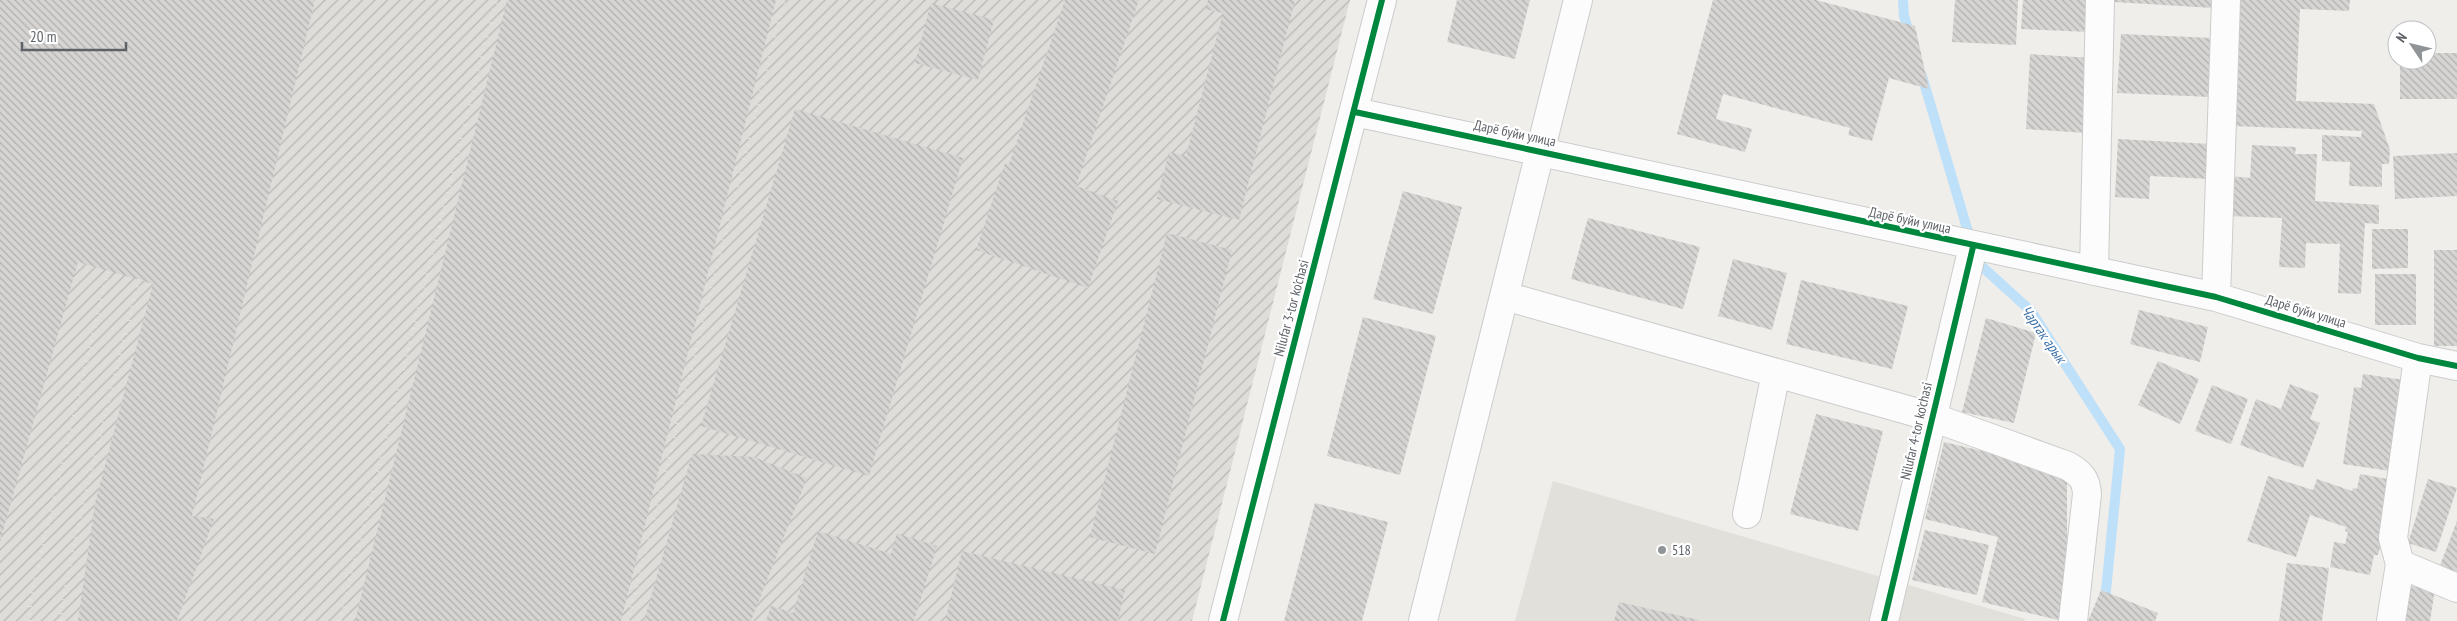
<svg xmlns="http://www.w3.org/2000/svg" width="2457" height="621" viewBox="0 0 2457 621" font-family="'PT Sans Narrow',sans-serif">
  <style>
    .industrial { fill: url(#industrial-furrows) }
    .education { fill: #e2e0da }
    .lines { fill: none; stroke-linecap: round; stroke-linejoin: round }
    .stream { stroke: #bfe0f9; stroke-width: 10 }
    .building { fill: url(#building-back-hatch) }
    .minor-casing { stroke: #cbcccc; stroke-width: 30 }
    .minor { stroke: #fdfcfc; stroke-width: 28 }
    .rail { stroke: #e4e4e4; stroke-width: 4; stroke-dasharray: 1 6; stroke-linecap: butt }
    .cycleway-casing { stroke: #fff; stroke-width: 9 }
    .cycleway { stroke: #00873e; stroke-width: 6 }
    .poi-dot { fill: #919496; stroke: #fff; stroke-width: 2 }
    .labels { text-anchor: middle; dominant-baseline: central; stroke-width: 4.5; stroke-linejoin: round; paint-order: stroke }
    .street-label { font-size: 14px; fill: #5f6368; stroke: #fff }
    .poi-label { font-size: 14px; fill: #5f6368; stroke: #fff; text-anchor: start }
    .water-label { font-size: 15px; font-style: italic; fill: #4174aa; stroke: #fff }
  </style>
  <defs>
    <pattern id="industrial-furrows" width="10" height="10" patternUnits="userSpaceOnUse" patternTransform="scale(1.25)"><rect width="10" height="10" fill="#dfddda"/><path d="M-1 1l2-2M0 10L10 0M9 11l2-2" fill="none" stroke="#b8b7b5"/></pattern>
    <pattern id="building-back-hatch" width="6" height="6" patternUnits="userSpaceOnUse" patternTransform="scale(1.25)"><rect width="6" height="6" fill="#d6d5d3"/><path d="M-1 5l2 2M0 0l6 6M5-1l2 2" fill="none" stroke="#b1b0af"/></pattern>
  </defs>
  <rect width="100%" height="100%" fill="#efeeea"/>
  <path class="industrial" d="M 0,0 L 1350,0 L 1192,621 L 0,621 Z"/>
  <path class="education" d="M 1553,481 L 2025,619 L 2024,621 L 1515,621 Z"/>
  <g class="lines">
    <path class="stream" d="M 1903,0 L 1904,16 L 1910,36
      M 1922,76 L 1971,242
      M 1976,255 L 1978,263 L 2031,311 L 2120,449 L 2103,621"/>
  </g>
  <path class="building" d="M 0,0 L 315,0 L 192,516 L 214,519 L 177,621 L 78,621 L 95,503 L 153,284 L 78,262 L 0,542 Z
    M 507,0 L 776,0 L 621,621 L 355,621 Z
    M 1065,0 L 1139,0 L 1076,186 L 1118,201 L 1088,288 L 976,250 L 1005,163 L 1009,164 Z
    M 1208,0 L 1295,0 L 1239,220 L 1157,199 L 1169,152 L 1186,156 L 1223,13 L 1205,9 Z
    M 1457,0 L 1530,0 L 1515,59 L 1447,42 Z
    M 1713,0 L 1816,0 L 1915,26 L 1929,89 L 1889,78 L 1872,141 L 1848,135 L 1850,128 L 1723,94 L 1716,119 L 1752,129 L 1745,152 L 1677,134 Z
    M 1955,0 L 2018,0 L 2016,45 L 1952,42 Z
    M 2023,0 L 2091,0 L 2089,32 L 2021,29 Z
    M 2115,0 L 2214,0 L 2213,8 L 2114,2 Z
    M 2237,0 L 2350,0 L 2349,11 L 2300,9 L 2296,101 L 2374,104 L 2390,150 L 2389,164 L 2382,164 L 2382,187 L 2349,186 L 2350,162 L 2322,161 L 2322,135 L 2361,137 L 2362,131 L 2232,126 Z
    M 931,3 L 994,20 L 978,80 L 915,63 Z
    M 2121,34 L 2214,38 L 2211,97 L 2117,93 Z
    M 2427,53 L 2457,53 L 2457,99 L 2400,99 L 2400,60 L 2427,60 Z
    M 2030,54 L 2092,58 L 2087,133 L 2026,129 Z
    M 795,109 L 963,158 L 869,476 L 701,426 Z
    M 2118,139 L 2211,144 L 2210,179 L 2150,176 L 2149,199 L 2115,197 Z
    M 2252,145 L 2296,147 L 2295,154 L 2317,154 L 2315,201 L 2379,205 L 2379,224 L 2365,223 L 2361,294 L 2338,293 L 2340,244 L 2306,243 L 2305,268 L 2279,267 L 2282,218 L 2227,216 L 2230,176 L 2250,178 Z
    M 2457,153 L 2457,196 L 2395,199 L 2393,156 Z
    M 1403,191 L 1462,207 L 1433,314 L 1373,299 Z
    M 1588,218 L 1700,247 L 1683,309 L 1571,279 Z
    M 2372,229 L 2408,229 L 2408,268 L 2372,269 Z
    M 1167,233 L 1232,250 L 1155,554 L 1090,537 Z
    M 2434,250 L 2457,250 L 2457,346 L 2434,346 Z
    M 1733,259 L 1787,273 L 1772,330 L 1718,316 Z
    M 2375,274 L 2416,274 L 2416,325 L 2375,325 Z
    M 1801,280 L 1908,306 L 1892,369 L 1786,344 Z
    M 2139,310 L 2208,327 L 2200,362 L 2130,344 Z
    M 1363,317 L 1436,336 L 1400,475 L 1327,456 Z
    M 1986,318 L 2036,333 L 2014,423 L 1962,412 Z
    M 2158,361 L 2199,379 L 2180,424 L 2138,405 Z
    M 2363,374 L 2411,381 L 2397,472 L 2343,464 L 2354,387 L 2361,388 Z
    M 2290,384 L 2319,395 L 2310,419 L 2320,423 L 2303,468 L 2240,445 L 2256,399 L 2281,409 Z
    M 2212,385 L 2248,399 L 2231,444 L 2195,431 Z
    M 1816,414 L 1883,431 L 1858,531 L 1790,514 Z
    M 1944,442 L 2067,471 L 2067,583 L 2058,620 L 1982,602 L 1998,537 L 1925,519 Z
    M 692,454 L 754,457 L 807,478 L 751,621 L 644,621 Z
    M 2360,474 L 2398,481 L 2378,555 L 2374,555 L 2370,575 L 2330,567 L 2334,542 L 2345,544 L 2348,532 L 2345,531 L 2346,527 L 2310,515 L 2296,557 L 2247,541 L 2268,476 L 2313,490 L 2317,479 L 2352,491 L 2353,488 L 2357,489 Z
    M 2428,479 L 2457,488 L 2436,552 L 2408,543 Z
    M 1315,503 L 1388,522 L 1362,621 L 1284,621 Z
    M 2457,521 L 2457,575 L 2439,568 Z
    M 1925,530 L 1989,545 L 1977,595 L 1912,580 Z
    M 818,531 L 891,554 L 897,533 L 937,546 L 914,621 L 766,621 L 771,606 L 793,613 Z
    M 962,551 L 1125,590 L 1118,621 L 945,621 Z
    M 2287,563 L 2329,568 L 2322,621 L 2279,621 Z
    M 2405,585 L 2435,589 L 2430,621 L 2399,621 Z
    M 2101,590 L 2158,613 L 2155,621 L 2088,621 Z
    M 1619,602 L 1699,620 L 1699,621 L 1614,621 Z"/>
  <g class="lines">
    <g class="minor-casing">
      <path id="minor" d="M 1355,112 L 2216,297 L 2418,358 L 2457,366
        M 2094,271 L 2100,0
        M 1505,296 L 1932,417 L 2068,466 C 2081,474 2086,479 2087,494 L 2073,621
        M 2216,297 L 2226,0
        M 1747,514 L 1776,373
        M 2400,564 L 2457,588
        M 1223,621 L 1382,0
        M 1423,621 L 1578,0
        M 1884,621 L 1973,247
        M 2391,621 L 2400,564 L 2393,538 L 2418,358"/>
    </g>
    <use href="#minor" class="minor"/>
    <path class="rail" d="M 30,621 L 30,601 L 108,271
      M 61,621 L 61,609 L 85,496 L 139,279
      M 340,621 L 496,0
      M 628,621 L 784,0"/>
    <g class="cycleway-casing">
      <path id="cycleway" d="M 1355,112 L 2216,297 L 2418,358 L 2457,366
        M 1223,621 L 1382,0
        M 1884,621 L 1973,247"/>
    </g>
    <use href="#cycleway" class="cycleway"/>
  </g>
  <circle class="poi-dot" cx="1662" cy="550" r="5"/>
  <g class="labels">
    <g class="street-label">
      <text transform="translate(1515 133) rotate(12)">Дарё буйи улица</text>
      <text transform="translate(1910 220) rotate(12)">Дарё буйи улица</text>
      <text transform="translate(1291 308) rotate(-75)">Nilufar 3-tor ko'chasi</text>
      <text transform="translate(2306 311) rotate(17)">Дарё буйи улица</text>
      <text transform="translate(1916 431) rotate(-77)">Nilufar 4-tor ko'chasi</text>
    </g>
    <g class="poi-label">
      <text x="1672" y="550">518</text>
    </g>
    <g class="water-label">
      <text transform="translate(2044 334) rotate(55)">Чартак арык</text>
    </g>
  </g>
  <g transform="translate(2412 45) rotate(305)"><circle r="24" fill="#ffffff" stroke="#bfc1c3"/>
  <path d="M0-4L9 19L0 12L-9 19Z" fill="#919496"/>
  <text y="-8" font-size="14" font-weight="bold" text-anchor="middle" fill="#5f6368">N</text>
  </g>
  <path d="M22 42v8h104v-8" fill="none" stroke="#5f6368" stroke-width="2.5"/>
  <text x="30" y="42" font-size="15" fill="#5f6368" stroke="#ffffff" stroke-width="4" paint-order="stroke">20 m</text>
</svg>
